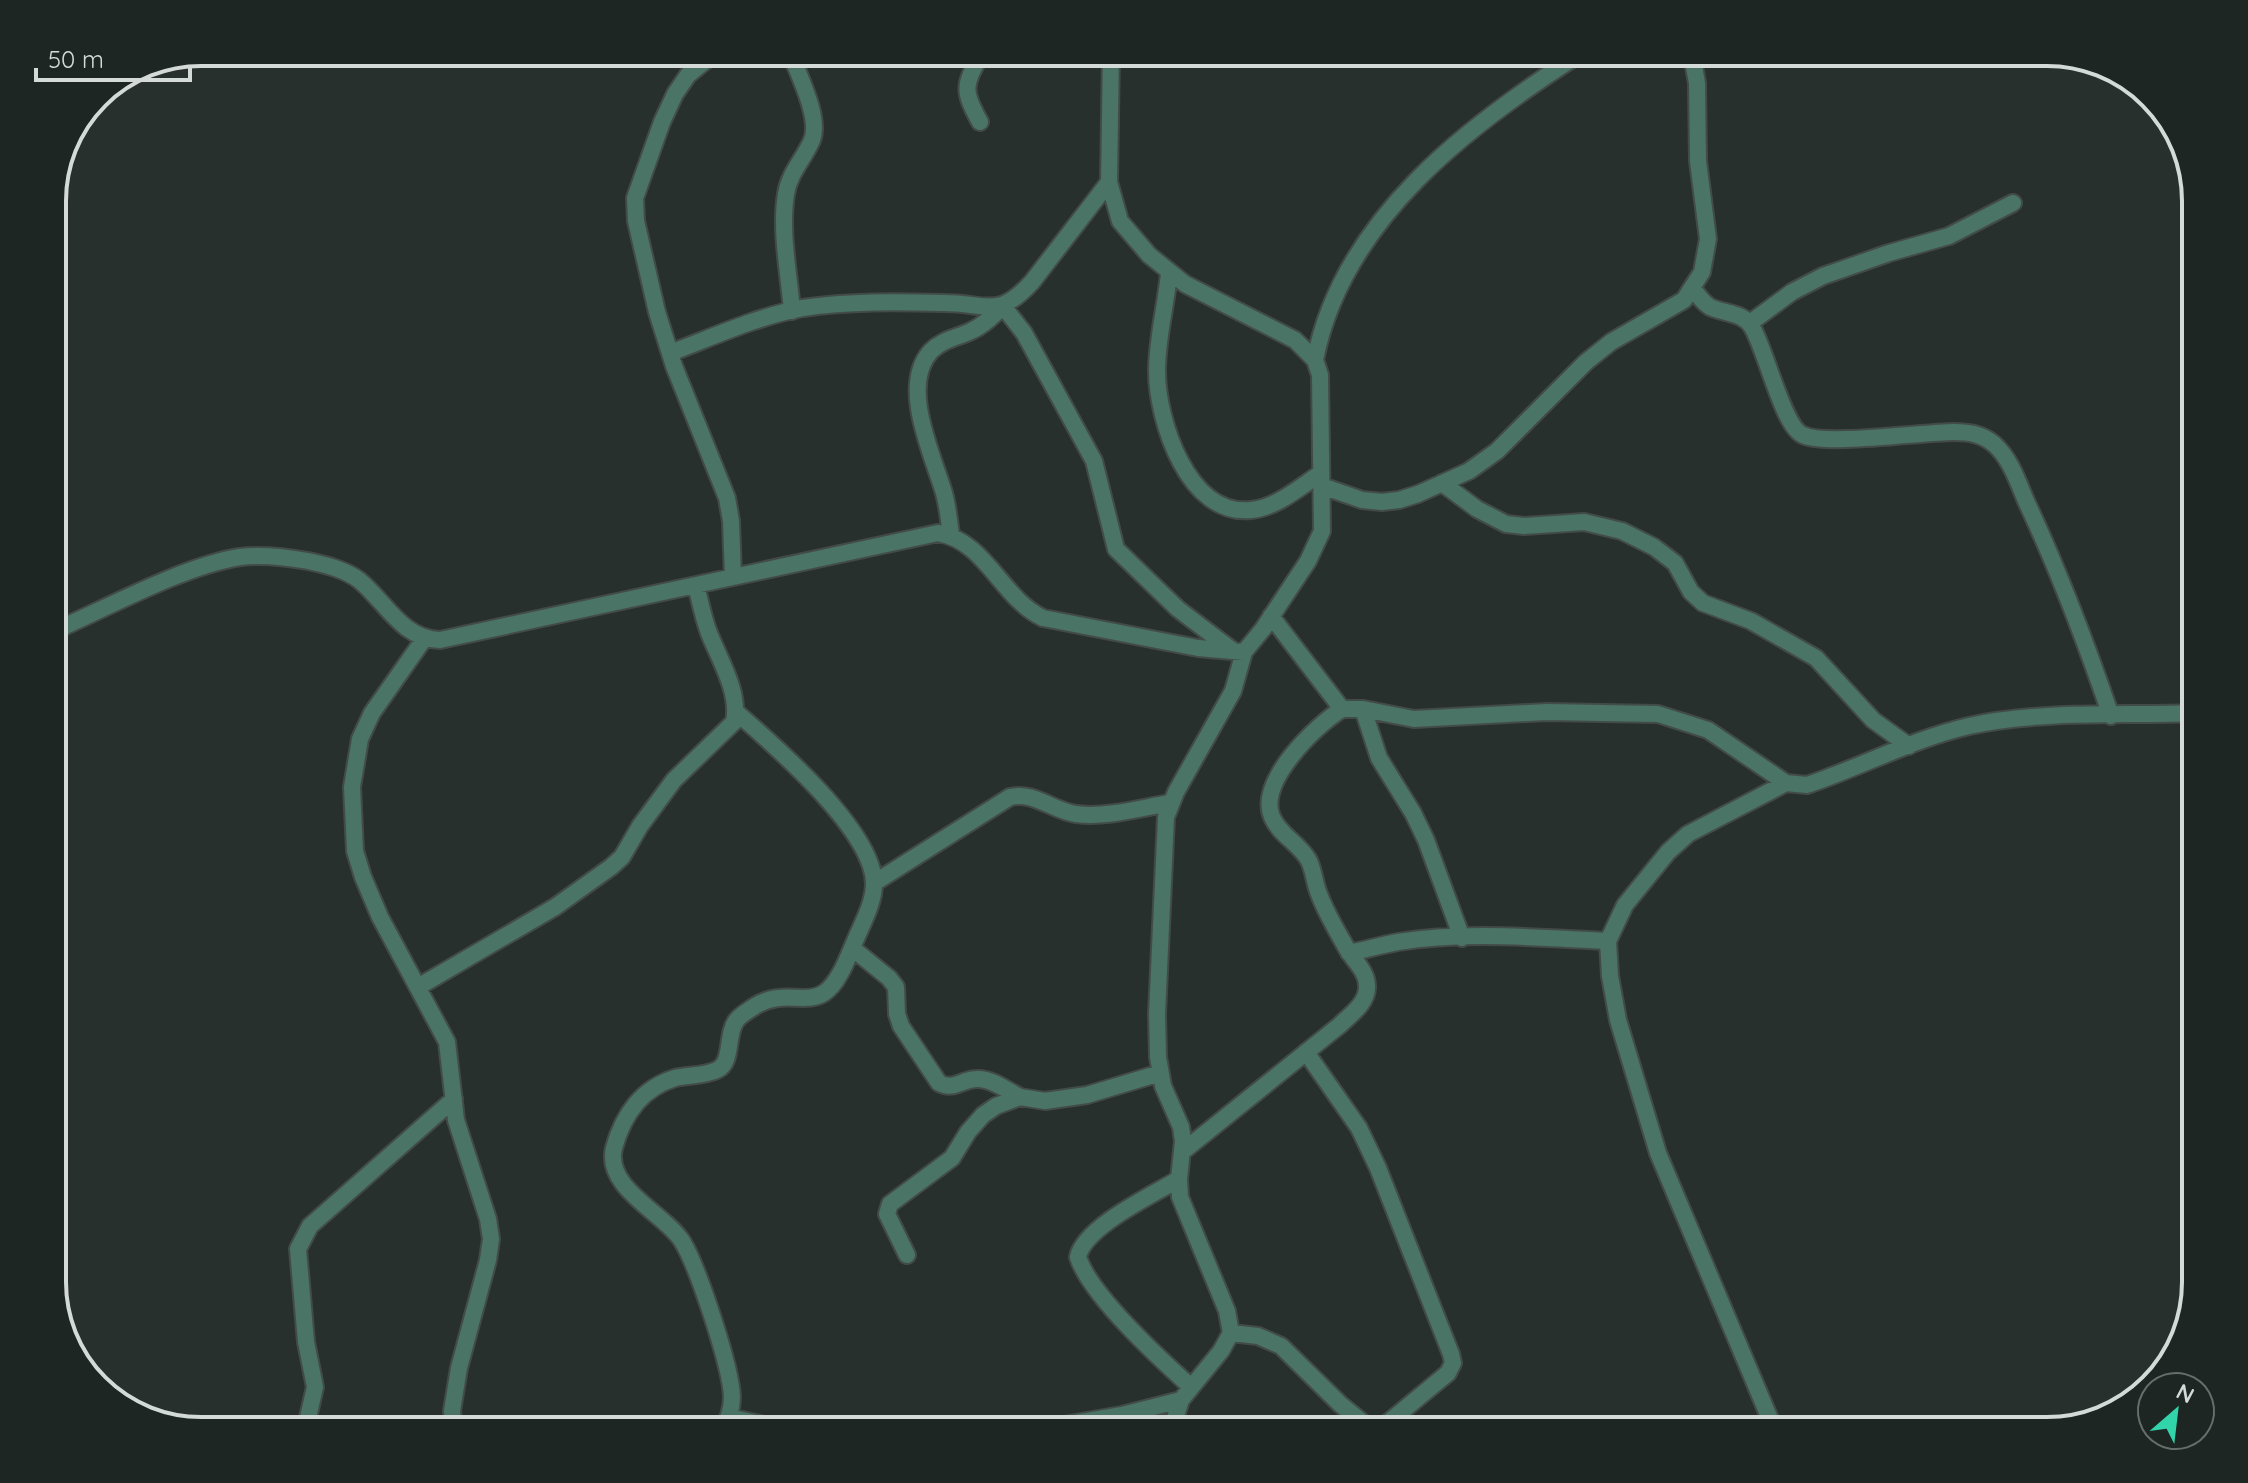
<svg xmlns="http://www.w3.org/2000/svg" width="2248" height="1483" viewBox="0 0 2248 1483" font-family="Quicksand,sans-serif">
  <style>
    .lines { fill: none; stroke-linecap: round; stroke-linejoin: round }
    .minor-casing { stroke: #434b48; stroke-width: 20 }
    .minor { stroke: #4a7465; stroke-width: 16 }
    .rim { fill: none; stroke: #d4dad7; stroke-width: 4 }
  </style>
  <rect width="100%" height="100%" fill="#27302d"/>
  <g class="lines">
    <g class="minor-casing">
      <path id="minor" d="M 721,52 L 705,61 L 688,75 L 675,94 L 662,122 L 635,198 L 636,221 L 657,312 L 674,366 L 727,498 L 731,521 L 733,577
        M 790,52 C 798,74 821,118 812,140 C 804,159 789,173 786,194 C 780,231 789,274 792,311
        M 980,122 C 961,88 965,85 982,52
        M 1169,273 C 1166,306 1157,338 1157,371 C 1157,420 1188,517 1251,510 C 1276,508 1300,487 1321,473
        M 1693,289 C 1698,295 1703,303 1710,307 C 1725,314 1743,312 1752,327 C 1766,350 1783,427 1803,435 C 1825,446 1923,432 1954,432 C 1969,432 1982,434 1994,444 C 2010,458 2018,482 2026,501 C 2059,571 2086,643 2111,716
        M 1750,323 L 1792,292 L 1823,276 L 1889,253 L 1949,236 L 2013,203
        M 670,353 C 713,337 758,316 803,308 C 849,301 898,302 944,303 C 988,303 997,320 1032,282 L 1109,182
        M 1315,360 C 1342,220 1469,124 1583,52
        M 1442,483 L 1477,509 L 1506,524 L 1524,526 L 1584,522 L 1622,531 L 1654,547 L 1675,563 L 1691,592 L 1703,603 L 1751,621 L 1816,658 L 1873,720 L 1909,746
        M 1322,486 L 1362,500 L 1382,502 L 1399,500 L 1418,494 L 1469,471 L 1497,451 L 1586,362 L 1611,342 L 1684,300 L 1702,272 L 1708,239 L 1698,161 L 1697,83 L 1693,61 L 1688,52
        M 951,535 C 949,521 948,507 944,493 C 933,455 899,386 931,351 C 942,340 955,338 969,332 C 983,326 993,316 1003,306 L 1024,333 L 1094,461 L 1116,549 L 1178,609 L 1232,650
        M 1271,616 L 1342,709
        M 52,632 C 107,608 183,566 240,557 C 263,554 286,557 308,561 C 326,565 344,569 359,580 C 386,602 402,639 440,640 L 938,533 C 986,541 1001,598 1043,618 L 1198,648 L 1244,652 L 1263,629 L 1308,561 L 1322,531 L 1320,375 L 1315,360 L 1295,340 L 1185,284 L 1149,255 L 1120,221 L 1109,182 L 1111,52
        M 424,639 L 372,713 L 360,739 L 352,787 L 355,851 L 363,877 L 380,917 L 447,1042 L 456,1120 L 488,1219 L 491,1239 L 488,1260 L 459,1368 L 452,1411 L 454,1431
        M 1363,709 L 1379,758 L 1413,813 L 1426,840 L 1462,938
        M 874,883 L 1010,797 C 1034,791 1053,811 1076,814 C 1106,818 1140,808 1170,803
        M 852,948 L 889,978 L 896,987 L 897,1014 L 901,1026 L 939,1083 C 954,1091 962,1079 977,1079 C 991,1078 1008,1091 1020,1097
        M 1349,953 C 1365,950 1381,945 1398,942 C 1465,931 1540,938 1608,941
        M 418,987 L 555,907 L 611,867 L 622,857 L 640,826 L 674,780 L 734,722 C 740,692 720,661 709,633 C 703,617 700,601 696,585
        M 1306,1052 L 1359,1128 L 1378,1168 L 1451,1354 L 1453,1363 L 1448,1373 L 1378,1431
        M 1182,1152 L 1340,1025 C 1350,1015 1368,1003 1367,986 C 1367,971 1354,961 1347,949 C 1337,931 1326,913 1319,894 C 1314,882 1314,869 1308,859 C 1298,843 1279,834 1272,817 C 1257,782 1315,726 1342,709 L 1363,709 L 1414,719 L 1547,712 L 1658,714 L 1708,730 L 1786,783 L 1807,785 C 1861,767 1913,739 1969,726 C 2042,710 2121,716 2196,713
        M 1179,1179 C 1152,1195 1084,1227 1078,1257 C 1090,1295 1160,1359 1191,1387
        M 907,1255 L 887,1214 L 890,1204 L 952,1158 L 968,1132 L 983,1115 L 996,1106 L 1020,1097 L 1045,1101 L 1087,1095 L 1160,1073
        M 1231,1333 L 1258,1336 L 1281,1346 L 1340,1404 L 1373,1431
        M 729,1417 L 791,1431
        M 305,1431 L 315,1387 L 306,1342 L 298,1249 L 310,1226 L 454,1099
        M 721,1431 C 728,1421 732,1409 732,1397 C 731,1367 698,1267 682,1241 C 664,1213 604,1188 614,1148 C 623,1115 642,1088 675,1078 C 688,1075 704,1076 717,1070 C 733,1063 726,1035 736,1021 C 740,1015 748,1011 755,1006 C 782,989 806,1005 824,993 C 839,983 848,957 855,941 C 862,924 874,903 874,884 C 874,831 774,745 736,712
        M 1029,1431 L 1122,1415 L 1181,1400
        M 1171,1431 L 1181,1400 L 1221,1351 L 1231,1333 L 1227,1311 L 1180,1197 L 1179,1179 L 1183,1141 L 1181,1127 L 1163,1086 L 1158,1057 L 1157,1014 L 1166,817 L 1176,792 L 1233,691 L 1244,652
        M 1775,1431 L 1658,1153 L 1618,1020 L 1610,976 L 1608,941 L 1625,905 L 1668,852 L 1688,834 L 1786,783"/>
    </g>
    <use href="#minor" class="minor"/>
  </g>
  <path d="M0 0H2248V1483H0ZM201 66H2047A135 135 0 0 1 2182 201V1282A135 135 0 0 1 2047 1417H201A135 135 0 0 1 66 1282V201A135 135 0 0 1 201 66Z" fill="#1d2623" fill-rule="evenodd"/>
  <path class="rim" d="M201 66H2047A135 135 0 0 1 2182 201V1282A135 135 0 0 1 2047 1417H201A135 135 0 0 1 66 1282V201A135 135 0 0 1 201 66Z"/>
  <g transform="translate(2176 1411) rotate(28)"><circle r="38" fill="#1d2623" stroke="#666e6b" stroke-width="2"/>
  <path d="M0-6L14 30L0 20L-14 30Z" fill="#32d4a9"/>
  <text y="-12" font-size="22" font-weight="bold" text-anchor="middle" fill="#d4dad7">N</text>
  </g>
  <path d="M36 68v12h154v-12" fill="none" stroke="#d4dad7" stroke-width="4"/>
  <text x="48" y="68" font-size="24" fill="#d4dad7" stroke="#1d2623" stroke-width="6" paint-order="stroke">50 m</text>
</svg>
